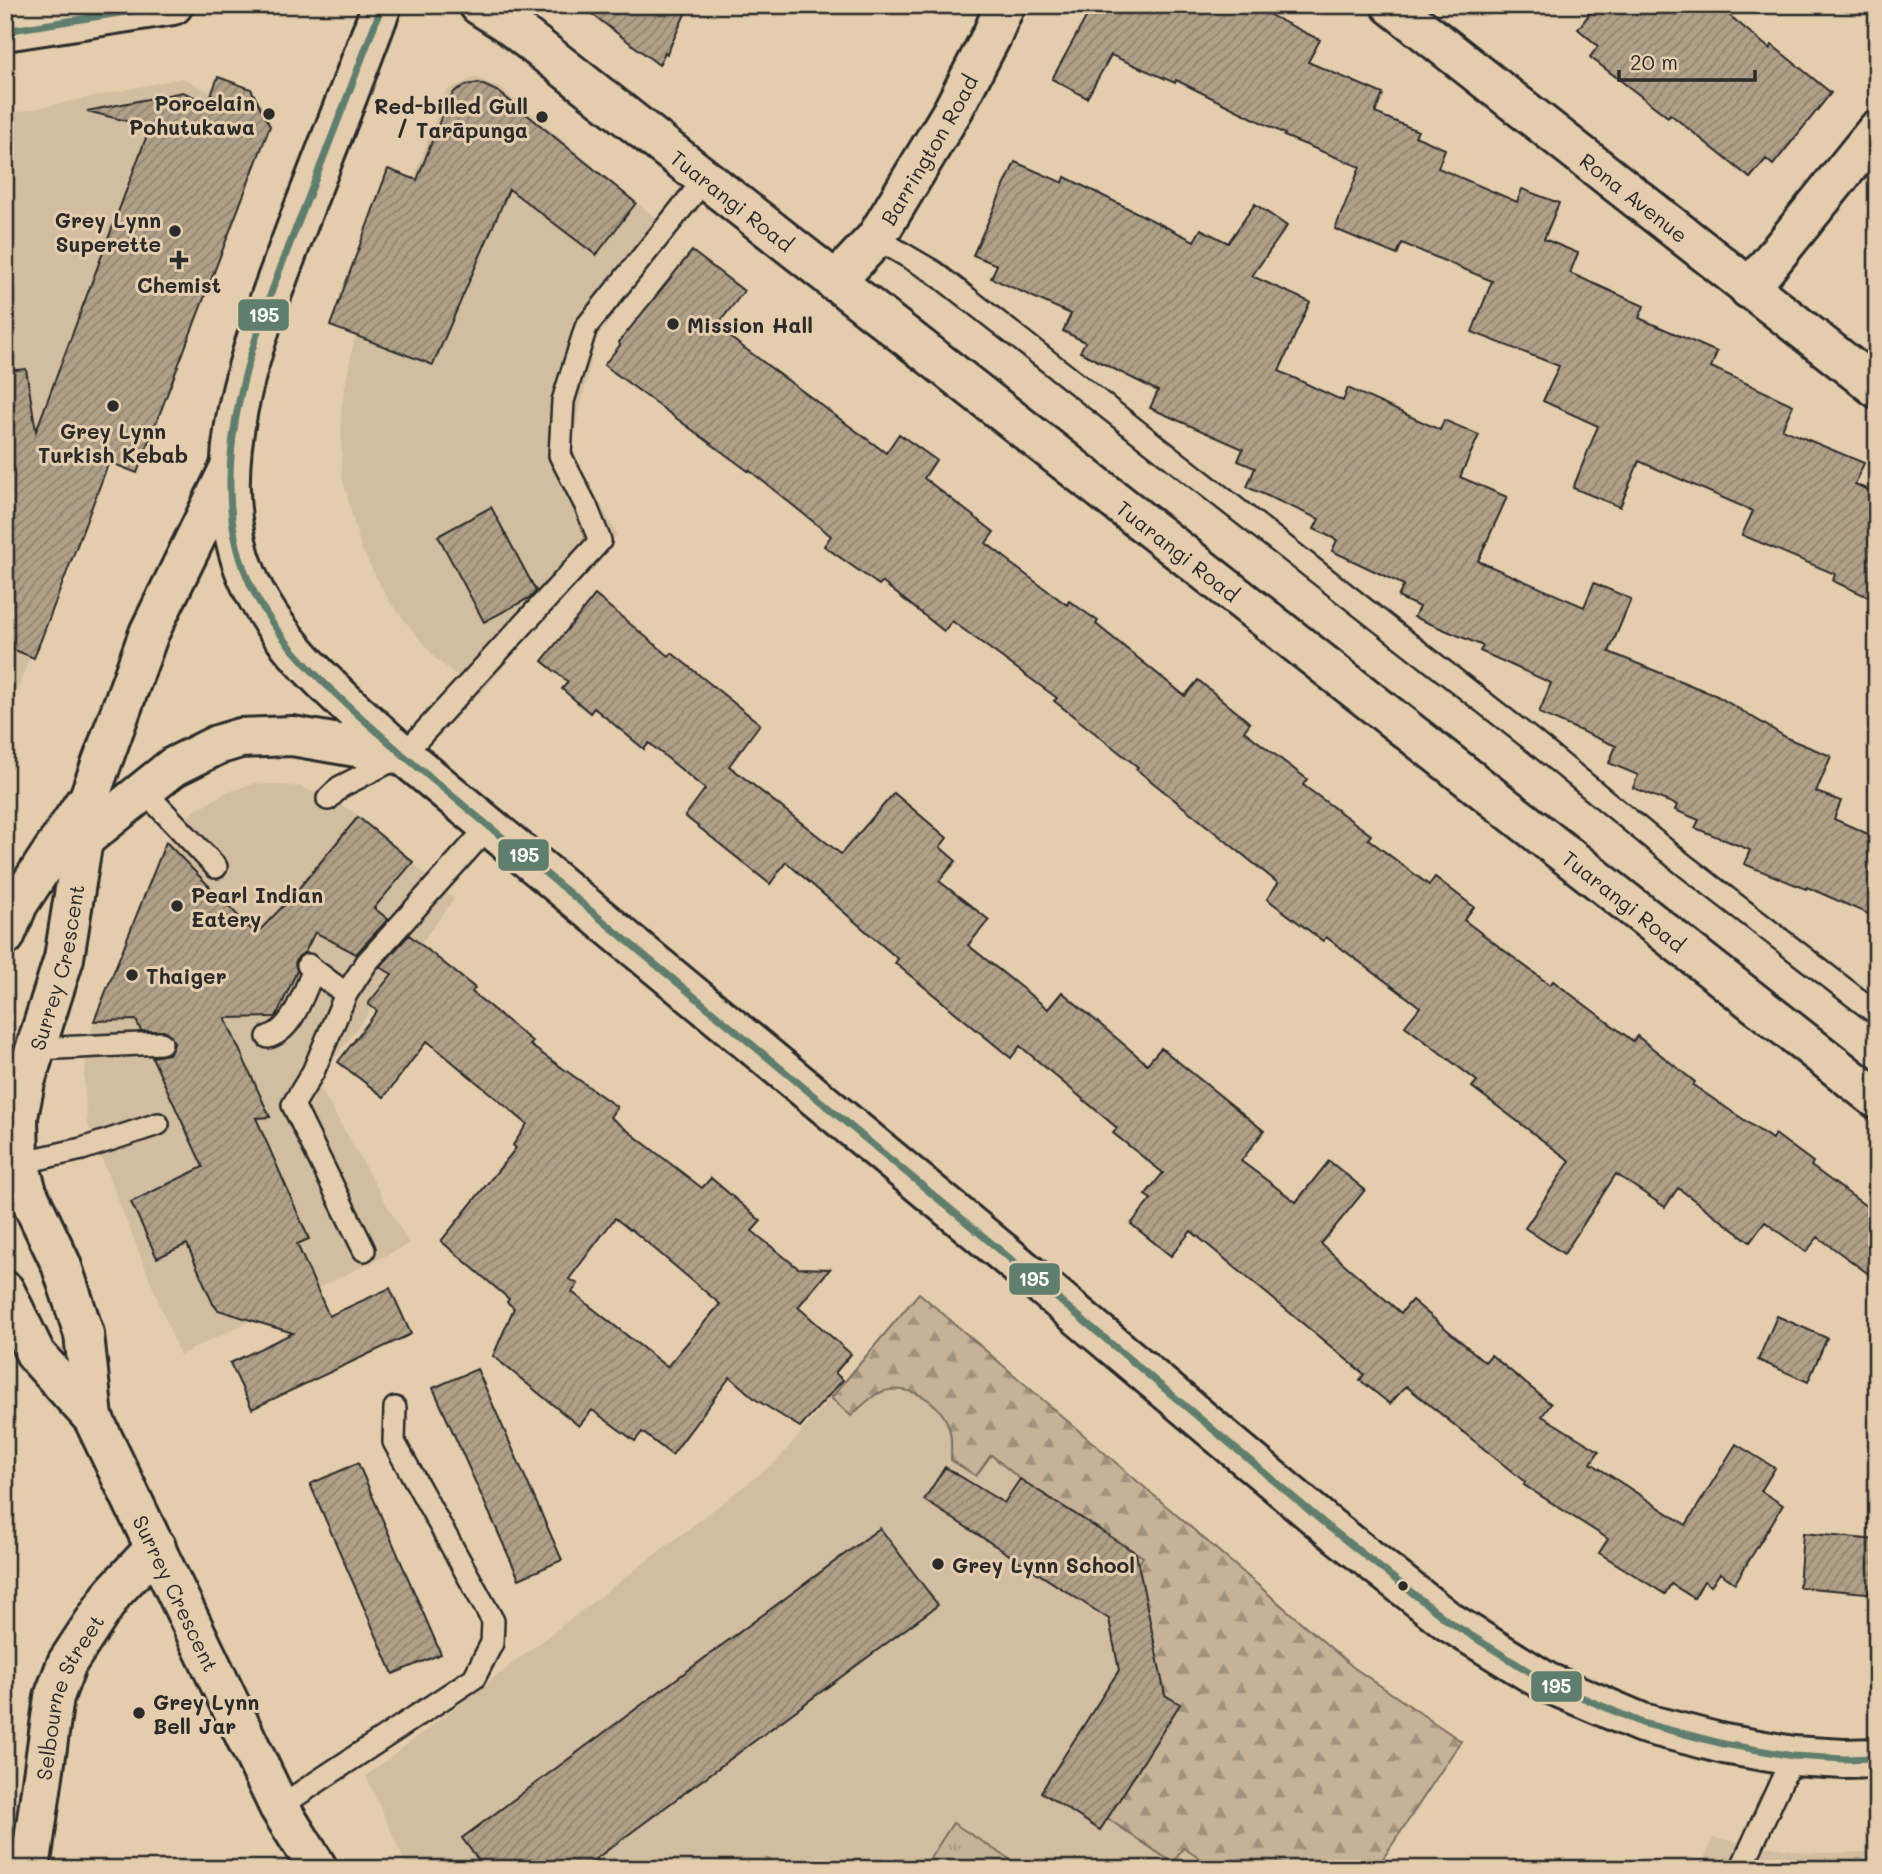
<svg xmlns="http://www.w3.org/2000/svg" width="1882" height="1874" viewBox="0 0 1882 1874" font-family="Mali,sans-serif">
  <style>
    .built { fill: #d1bd9f }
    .forest { fill: url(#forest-firs); stroke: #786e61; stroke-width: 2 }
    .park { fill: url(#park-tufts); stroke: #786e61; stroke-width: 2 }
    .building { fill: url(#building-hatch); stroke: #2b2b2b; stroke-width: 2; fill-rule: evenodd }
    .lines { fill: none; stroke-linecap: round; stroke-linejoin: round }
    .lane-casing { stroke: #2b2b2b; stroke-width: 26 }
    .street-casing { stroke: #2b2b2b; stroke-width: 44 }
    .secondary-casing { stroke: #2b2b2b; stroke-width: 44 }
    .primary-casing { stroke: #2b2b2b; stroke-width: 44 }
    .lane { stroke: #e3cdac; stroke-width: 21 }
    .street { stroke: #e3cdac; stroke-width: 38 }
    .secondary { stroke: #e3cdac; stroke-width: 38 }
    .primary { stroke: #e3cdac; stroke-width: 38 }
    .bus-1-casing { stroke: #e3cdac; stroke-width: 12 }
    .bus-1 { stroke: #607e6e; stroke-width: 7 }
    .poi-dot { fill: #2b2b2b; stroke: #e3cdac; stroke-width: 2.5 }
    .labels { text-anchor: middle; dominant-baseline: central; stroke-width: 6; stroke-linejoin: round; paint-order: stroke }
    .poi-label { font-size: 21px; font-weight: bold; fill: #2b2b2b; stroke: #e3cdac; text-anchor: start }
    .street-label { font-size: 21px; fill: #2b2b2b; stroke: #e3cdac }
    .line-badge { stroke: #e3cdac; stroke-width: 2.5 }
    .badge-label { font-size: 19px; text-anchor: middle; font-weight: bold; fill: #fff }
  </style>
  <defs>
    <pattern id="forest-firs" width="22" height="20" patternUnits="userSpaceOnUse" patternTransform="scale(1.75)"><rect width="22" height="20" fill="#c5b297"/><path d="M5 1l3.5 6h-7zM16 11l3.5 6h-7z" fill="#a0917b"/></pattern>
    <pattern id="park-tufts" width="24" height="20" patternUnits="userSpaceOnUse" patternTransform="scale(1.75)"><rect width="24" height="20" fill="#c5b297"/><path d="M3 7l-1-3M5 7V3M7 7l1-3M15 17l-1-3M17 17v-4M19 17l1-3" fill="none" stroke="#a0917b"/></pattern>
    <pattern id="building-hatch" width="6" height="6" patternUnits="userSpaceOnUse" patternTransform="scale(1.75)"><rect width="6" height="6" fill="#b0a088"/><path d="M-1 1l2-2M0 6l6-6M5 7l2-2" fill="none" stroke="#8f836f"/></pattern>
  </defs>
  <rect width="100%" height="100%" fill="#e3cdac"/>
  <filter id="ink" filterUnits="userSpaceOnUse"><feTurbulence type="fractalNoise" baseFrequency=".0143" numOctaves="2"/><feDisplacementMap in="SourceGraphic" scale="14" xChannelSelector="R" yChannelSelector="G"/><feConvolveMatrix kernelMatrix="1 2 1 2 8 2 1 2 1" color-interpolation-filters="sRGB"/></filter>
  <g filter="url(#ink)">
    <path class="built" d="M 476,77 L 500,88 L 672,232 L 596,340 L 570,450 L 617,534 L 480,694 L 436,659 L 389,601 L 361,548 L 342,477 L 341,409 L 354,340 L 446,91 Z
      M 183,78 L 230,102 L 237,122 L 5,721 L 5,115 Z
      M 257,783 L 302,787 L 353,811 L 454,899 L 334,1059 L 319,1086 L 409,1244 L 180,1355 L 87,1122 L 84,1076 L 93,1023 L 162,847 L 179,823 L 195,811 L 225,793 Z
      M 919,1293 L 1353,1667 L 1461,1741 L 1376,1869 L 408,1869 L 366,1776 L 777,1461 Z
      M 1713,1838 L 1811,1853 L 1877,1852 L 1877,1869 L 1700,1869 Z"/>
    <path class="forest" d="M 919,1293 L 1353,1667 L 1461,1741 L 1376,1869 L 1217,1869 L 1183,1848 L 1173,1863 L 1107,1818 L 1137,1677 L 1125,1584 L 1143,1557 L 1020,1479 L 991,1455 L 976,1476 L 951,1460 C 951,1451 952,1441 950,1432 C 944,1401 906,1380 877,1394 C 868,1399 859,1409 851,1416 L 831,1398 Z"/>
    <path class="park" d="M 953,1823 L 1025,1869 L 923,1869 Z"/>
    <path class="building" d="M 580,5 L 689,5 L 667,54 L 665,52 L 659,65 Z
      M 1093,5 L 1250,5 L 1320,40 L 1308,62 L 1383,94 L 1375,113 L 1418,131 L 1415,136 L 1445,149 L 1438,168 L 1517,202 L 1522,189 L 1559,203 L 1544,239 L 1578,253 L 1570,273 L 1644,306 L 1639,318 L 1717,352 L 1711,367 L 1793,405 L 1782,429 L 1864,463 L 1855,484 L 1877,494 L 1877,601 L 1833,581 L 1835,574 L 1742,535 L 1753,511 L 1639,461 L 1620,507 L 1573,488 L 1598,426 L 1543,401 L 1559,366 L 1472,332 L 1492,281 L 1402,243 L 1397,255 L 1335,229 L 1360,167 L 1284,136 L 1285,134 L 1176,80 L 1175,83 L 1111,55 L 1087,98 L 1052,79 Z
      M 1596,5 L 1717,5 L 1770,49 L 1772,45 L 1831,93 L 1773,165 L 1766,159 L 1750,178 L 1670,114 L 1668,117 L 1590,57 L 1598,46 L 1578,29 Z
      M 218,77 L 251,89 L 270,126 L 137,473 L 109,462 L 34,658 L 5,646 L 5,371 L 26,369 L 36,431 L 150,127 L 87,111 L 183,92 L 208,103 Z
      M 479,83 L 499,92 L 636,203 L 596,255 L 509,189 L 433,365 L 330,326 L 388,169 L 417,180 L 446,105 L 455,91 L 466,85 Z
      M 1015,162 L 1063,183 L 1065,177 L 1194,241 L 1201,229 L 1228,243 L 1255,204 L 1287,226 L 1252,276 L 1310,302 L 1279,371 L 1343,401 L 1348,388 L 1440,430 L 1444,420 L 1479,435 L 1460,477 L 1507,497 L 1478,561 L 1584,607 L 1594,583 L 1631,599 L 1609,652 L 1717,696 L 1789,739 L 1831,756 L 1816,792 L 1841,801 L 1834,819 L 1877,838 L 1877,918 L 1807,887 L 1806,889 L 1744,864 L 1750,850 L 1695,828 L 1699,820 L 1675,810 L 1677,805 L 1633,788 L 1638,775 L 1609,763 L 1616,746 L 1539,713 L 1551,683 L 1480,651 L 1483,646 L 1414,617 L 1419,607 L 1398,597 L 1404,585 L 1332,551 L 1337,540 L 1314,529 L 1319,519 L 1247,487 L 1255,468 L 1238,461 L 1243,449 L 1150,408 L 1158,391 L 1080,352 L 1085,342 L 1063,331 L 1071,314 L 991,278 L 997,265 L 973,255 Z
      M 692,251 L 744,291 L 716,327 L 886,453 L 899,434 L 936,460 L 924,478 L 994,532 L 986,543 L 1011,562 L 1010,563 L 1067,605 L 1069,601 L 1098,621 L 1096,624 L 1185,696 L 1198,680 L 1250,723 L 1244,731 L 1307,779 L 1303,785 L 1371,835 L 1368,839 L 1429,885 L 1435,877 L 1474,907 L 1464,920 L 1550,985 L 1553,981 L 1633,1041 L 1637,1036 L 1695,1082 L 1693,1085 L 1772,1139 L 1775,1134 L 1813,1162 L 1811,1166 L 1877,1214 L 1877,1280 L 1818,1237 L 1806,1252 L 1765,1222 L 1750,1242 L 1678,1188 L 1665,1207 L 1616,1174 L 1564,1254 L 1525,1228 L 1570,1161 L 1472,1087 L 1477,1081 L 1405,1026 L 1420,1007 L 1326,937 L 1323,941 L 1267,899 L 1278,883 L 1136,769 L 1138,767 L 1054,701 L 1057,698 L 952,621 L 944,631 L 882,582 L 879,585 L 824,546 L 831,536 L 749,470 L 748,471 L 604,365 L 620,345 L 619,342 Z
      M 491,507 L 536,591 L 531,597 L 484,622 L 438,536 Z
      M 595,595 L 669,656 L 672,653 L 760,724 L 729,766 L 841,854 L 894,793 L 947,838 L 940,847 L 956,861 L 939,881 L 989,920 L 968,945 L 1048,1009 L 1062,992 L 1147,1064 L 1161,1048 L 1264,1131 L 1241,1161 L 1296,1202 L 1329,1161 L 1365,1190 L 1321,1244 L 1401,1313 L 1412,1300 L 1485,1362 L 1491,1355 L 1551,1404 L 1542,1416 L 1599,1451 L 1591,1463 L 1686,1525 L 1736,1444 L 1775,1468 L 1761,1491 L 1783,1505 L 1735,1583 L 1720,1573 L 1711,1586 L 1704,1581 L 1694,1598 L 1671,1584 L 1665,1594 L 1599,1553 L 1608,1539 L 1524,1485 L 1525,1482 L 1406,1386 L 1390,1404 L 1360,1380 L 1364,1374 L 1191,1231 L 1171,1256 L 1131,1224 L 1151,1199 L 1145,1195 L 1163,1173 L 1113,1133 L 1117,1128 L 1020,1046 L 1011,1058 L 895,963 L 898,959 L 786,862 L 770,884 L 685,816 L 705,789 L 649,743 L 644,749 L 594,708 L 590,713 L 562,689 L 568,682 L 542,661 Z
      M 358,817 L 413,862 L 374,908 L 388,919 L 356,954 L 315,932 L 305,952 L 298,957 L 295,963 L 297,971 L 276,1017 L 225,1018 L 270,1117 L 256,1118 L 309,1239 L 297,1244 L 329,1316 L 390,1288 L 411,1334 L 252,1409 L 230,1363 L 293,1333 L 218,1310 L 213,1304 L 187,1244 L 157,1258 L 131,1202 L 203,1167 L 152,1057 L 169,1054 L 173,1048 L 174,1042 L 166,1031 L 141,1031 L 136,1020 L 94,1021 L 166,842 L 256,934 L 289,900 Z
      M 409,935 L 475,988 L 472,992 L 533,1042 L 530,1045 L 617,1107 L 610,1117 L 702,1188 L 711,1178 L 761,1221 L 752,1231 L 798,1268 L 830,1269 L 798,1307 L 851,1354 L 835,1373 L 843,1380 L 800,1427 L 755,1399 L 730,1377 L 672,1455 L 642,1432 L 635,1441 L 592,1410 L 579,1426 L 493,1356 L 514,1308 L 507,1302 L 509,1299 L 441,1241 L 516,1148 L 513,1145 L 527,1124 L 427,1041 L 384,1097 L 338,1062 L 377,1011 L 368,1004 L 392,974 L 380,967 ZM 615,1218 L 630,1230 L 631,1229 L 720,1304 L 667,1367 L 572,1292 L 578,1284 L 569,1279 Z
      M 1777,1316 L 1827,1338 L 1808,1382 L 1758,1360 Z
      M 477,1369 L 562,1560 L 519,1579 L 433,1388 Z
      M 358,1463 L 441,1654 L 393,1674 L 310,1484 Z
      M 945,1467 L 1004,1503 L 1020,1479 L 1136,1553 L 1165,1695 L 1180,1704 L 1100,1830 L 1041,1792 L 1119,1670 L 1109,1619 L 924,1500 Z
      M 880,1528 L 938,1605 L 582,1869 L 485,1869 L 462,1838 Z
      M 1803,1533 L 1877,1540 L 1877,1594 L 1799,1587 Z"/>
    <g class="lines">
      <g class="lane-casing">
        <path id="lane" d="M 876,238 L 934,272 L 1533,741 L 1683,864 L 1877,1014
          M 144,791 L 216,867
          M 328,799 L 340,787 L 403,755 L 600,541 L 586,506 L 560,455 L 563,401 L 586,327 L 705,179
          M 314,970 L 346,994 L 313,1072 L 293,1105 L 364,1250
          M 346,994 L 367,962 L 490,825
          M 268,1037 C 294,1030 303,992 314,970 L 308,965
          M 36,1049 L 161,1043
          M 19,1163 L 82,1149 L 158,1124
          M 279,1807 L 474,1678 L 492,1643 L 493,1621 L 394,1442 L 395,1408
          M 1741,1869 L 1793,1756"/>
      </g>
      <g class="street-casing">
        <g id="street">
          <path id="s1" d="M 1391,5 L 1877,388"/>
          <path id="s2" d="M 835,282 L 876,238 L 953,110 L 992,35 L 1005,5"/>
          <path d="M 1749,289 L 1877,130"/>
          <path id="s3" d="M 30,1869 L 54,1697 L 67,1663 L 113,1593 L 156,1547"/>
        </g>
      </g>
      <g class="secondary-casing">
        <g id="secondary">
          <path id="s4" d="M 479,5 L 507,23 L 1877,1099"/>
          <path d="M 5,31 L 173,5"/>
          <path d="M 5,936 L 18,904 L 83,805"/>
          <path id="s5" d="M 5,1291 L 36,1355 L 93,1418 L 279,1807 L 318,1869"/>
          <path id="s6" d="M 93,1418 L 84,1334 L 61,1264 L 27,1192 L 19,1163 L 18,1117 L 25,1082 L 64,958 L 90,795 L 149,633 L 229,469"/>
        </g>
      </g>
      <g class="primary-casing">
        <path id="primary" d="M 382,5 C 356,75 329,144 302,213 C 262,321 199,463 247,576 C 278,649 347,703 403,755 L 1013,1261 L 1330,1528 L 1448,1621 L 1546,1682 L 1642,1723 L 1724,1744 L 1793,1756 L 1844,1759 L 1877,1758
          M 84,839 L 173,767 L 217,745 L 240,738 L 292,736 L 403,755"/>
      </g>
      <use href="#lane" class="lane"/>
      <use href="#street" class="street"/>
      <use href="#secondary" class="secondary"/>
      <use href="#primary" class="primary"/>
      <g class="bus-1-casing">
        <path id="bus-1" d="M 382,5 C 359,67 335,128 312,188 C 267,303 197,455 247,577 C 277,650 346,703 403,755 L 1013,1261 L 1330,1528 L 1448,1621 L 1546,1682 L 1642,1723 L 1724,1744 L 1793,1756 L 1844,1759 L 1877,1758
          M 5,31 L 171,5"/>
      </g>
      <use href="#bus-1" class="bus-1"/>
    </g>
  </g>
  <g class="poi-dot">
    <circle cx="269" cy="114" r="7"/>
    <circle cx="542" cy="117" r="7"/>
    <circle cx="175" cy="231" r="7"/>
    <path d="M175.5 249.5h7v7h7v7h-7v7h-7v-7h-7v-7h7z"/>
    <circle cx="673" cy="324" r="7"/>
    <circle cx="113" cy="406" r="7"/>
    <circle cx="177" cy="906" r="7"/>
    <circle cx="132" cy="975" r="7"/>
    <circle cx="938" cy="1564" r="7"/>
    <circle cx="1403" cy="1586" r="6"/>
    <circle cx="139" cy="1713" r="7"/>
  </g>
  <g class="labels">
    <g class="poi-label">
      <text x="255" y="102" text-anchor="end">Porcelain<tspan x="255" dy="24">Pohutukawa</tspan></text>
      <text x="528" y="105" text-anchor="end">Red-billed Gull<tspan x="528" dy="24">/ Tarāpunga</tspan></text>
      <text x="161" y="219" text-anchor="end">Grey Lynn<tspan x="161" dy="24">Superette</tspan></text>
      <text x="179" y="284" text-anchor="middle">Chemist</text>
      <text x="687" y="324">Mission Hall</text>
      <text x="113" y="430" text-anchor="middle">Grey Lynn<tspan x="113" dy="24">Turkish Kebab</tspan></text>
      <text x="191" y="894">Pearl Indian<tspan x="191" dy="24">Eatery</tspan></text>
      <text x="146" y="975">Thaiger</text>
      <text x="952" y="1564">Grey Lynn School</text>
      <text x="153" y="1701">Grey Lynn<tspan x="153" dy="24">Bell Jar</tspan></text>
    </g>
    <g class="street-label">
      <text stroke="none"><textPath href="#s2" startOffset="163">Barrington Road</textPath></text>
      <text stroke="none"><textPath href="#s1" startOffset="310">Rona Avenue</textPath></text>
      <text stroke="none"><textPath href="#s4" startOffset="320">Tuarangi Road</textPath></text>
      <text stroke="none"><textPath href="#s4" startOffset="887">Tuarangi Road</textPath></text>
      <text stroke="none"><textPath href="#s4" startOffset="1454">Tuarangi Road</textPath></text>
      <text stroke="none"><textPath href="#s6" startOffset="469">Surrey Crescent</textPath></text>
      <text stroke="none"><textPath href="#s5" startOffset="350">Surrey Crescent</textPath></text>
      <text stroke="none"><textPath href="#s3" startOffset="178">Selbourne Street</textPath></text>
    </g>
  </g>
  <g class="line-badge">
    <rect x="237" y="298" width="53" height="34" rx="7" fill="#607e6e"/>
    <rect x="497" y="838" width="53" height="34" rx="7" fill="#607e6e"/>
    <rect x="1008" y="1262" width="53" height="34" rx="7" fill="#607e6e"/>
    <rect x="1530" y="1670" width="53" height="33" rx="7" fill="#607e6e"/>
  </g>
  <g class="badge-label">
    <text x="264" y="322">195</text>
    <text x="524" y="862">195</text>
    <text x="1034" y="1286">195</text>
    <text x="1556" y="1693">195</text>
  </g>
  <rect width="1882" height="1874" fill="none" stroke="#e3cdac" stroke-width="28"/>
  <rect x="14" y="14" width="1854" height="1846" fill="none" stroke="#2b2b2b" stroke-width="2.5" filter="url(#ink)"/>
  <path d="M1619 70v10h136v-10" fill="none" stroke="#2b2b2b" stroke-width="3.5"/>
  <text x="1630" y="70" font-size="21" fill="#2b2b2b" stroke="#e3cdac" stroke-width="5" paint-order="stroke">20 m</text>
</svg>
